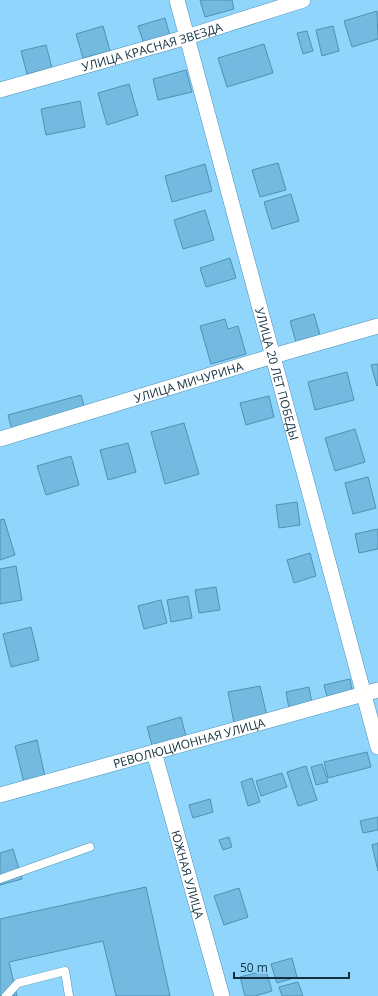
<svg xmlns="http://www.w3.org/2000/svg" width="378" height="996" viewBox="0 0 378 996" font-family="'Open Sans',sans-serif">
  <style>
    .building { fill: #74b9df; stroke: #4d91b6 }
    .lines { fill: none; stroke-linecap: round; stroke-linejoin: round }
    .lane-casing { stroke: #4c91b5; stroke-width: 9 }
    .street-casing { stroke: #4c91b5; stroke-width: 16 }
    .lane { stroke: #fff; stroke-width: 8 }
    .street { stroke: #fff; stroke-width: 15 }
    .labels { text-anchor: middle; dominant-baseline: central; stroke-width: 3.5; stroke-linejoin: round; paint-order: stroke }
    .street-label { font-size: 12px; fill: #13303f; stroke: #8fd5fc }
  </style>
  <rect width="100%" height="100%" fill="#8fd5fc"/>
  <path class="building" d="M 200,0 L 232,0 L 234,9 L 205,17 Z
    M 377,11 L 378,39 L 352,47 L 344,21 Z
    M 165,18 L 170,36 L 144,44 L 138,26 Z
    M 103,26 L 110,51 L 83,58 L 76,34 Z
    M 333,26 L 339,51 L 322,56 L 316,30 Z
    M 307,31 L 313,51 L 303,54 L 297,33 Z
    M 264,44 L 273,73 L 227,87 L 218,58 Z
    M 46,45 L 52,68 L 27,74 L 21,51 Z
    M 186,70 L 192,92 L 158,100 L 153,79 Z
    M 129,84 L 138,115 L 107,125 L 98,93 Z
    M 80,101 L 85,127 L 46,135 L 41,109 Z
    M 278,163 L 286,190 L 260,197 L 252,170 Z
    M 205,164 L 212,191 L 172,202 L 165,176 Z
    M 291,194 L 299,221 L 272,229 L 264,202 Z
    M 205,210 L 214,240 L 183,249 L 174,220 Z
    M 230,258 L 236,278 L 206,287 L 200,268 Z
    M 314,314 L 320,335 L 296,342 L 290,321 Z
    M 225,319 L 228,329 L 238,326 L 246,354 L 211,364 L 200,326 Z
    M 378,364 L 378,385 L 377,386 L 371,365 Z
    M 347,372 L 354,400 L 315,410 L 308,382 Z
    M 81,395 L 86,414 L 13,434 L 8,415 Z
    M 269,396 L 274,417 L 246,425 L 240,403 Z
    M 184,423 L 199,474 L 165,484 L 151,432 Z
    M 355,429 L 365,462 L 335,471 L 325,438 Z
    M 128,443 L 136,472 L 108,480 L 100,450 Z
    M 71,456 L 79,485 L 46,495 L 37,466 Z
    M 368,477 L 376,508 L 353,514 L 345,483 Z
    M 297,502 L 300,525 L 279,528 L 276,505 Z
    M 4,519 L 15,555 L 0,560 L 0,520 Z
    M 378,529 L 378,549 L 359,553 L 355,534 Z
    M 310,553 L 316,576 L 294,583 L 287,560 Z
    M 16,566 L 22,600 L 0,604 L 0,569 Z
    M 216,587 L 220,610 L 199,613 L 195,590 Z
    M 188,596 L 192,618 L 171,622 L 167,600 Z
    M 161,600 L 167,623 L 144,629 L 138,606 Z
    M 31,627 L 39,660 L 11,667 L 3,634 Z
    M 350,679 L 353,695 L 328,701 L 324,685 Z
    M 260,686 L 267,716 L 234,723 L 228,692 Z
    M 309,687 L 312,704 L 289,709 L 286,692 Z
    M 181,717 L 186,736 L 152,745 L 147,727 Z
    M 37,740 L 46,781 L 25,787 L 15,746 Z
    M 367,752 L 371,767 L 328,778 L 324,762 Z
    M 322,764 L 328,782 L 316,785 L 311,767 Z
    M 306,766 L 317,800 L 298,806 L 287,772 Z
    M 282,773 L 287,787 L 261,796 L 256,781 Z
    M 252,778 L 260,802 L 248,806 L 241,782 Z
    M 210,799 L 213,812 L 193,818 L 189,805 Z
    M 378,817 L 378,830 L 363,833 L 360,821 Z
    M 229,837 L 232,847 L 223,850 L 219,840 Z
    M 378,843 L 378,871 L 372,845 Z
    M 13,849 L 22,879 L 0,885 L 0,853 Z
    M 146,887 L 170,996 L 116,996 L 103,941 L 9,962 L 17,996 L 0,996 L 0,919 Z
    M 239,888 L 248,917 L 224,925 L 214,896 Z
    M 292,958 L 297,977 L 277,983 L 271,964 Z
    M 266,970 L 272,991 L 255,996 L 245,996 L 240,977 Z
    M 298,982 L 303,996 L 282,996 L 279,987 Z"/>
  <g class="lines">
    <g class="lane-casing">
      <path id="lane" d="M 0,879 L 90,847
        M 6,996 L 18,983 L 65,971 L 69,996"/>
    </g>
    <g class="street-casing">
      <g id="street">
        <path id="s1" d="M 177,0 L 378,747"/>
        <path id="s2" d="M 0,90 L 187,37 L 303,0"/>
        <path id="s3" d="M 0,439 L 273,356 L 378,326"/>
        <path id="s4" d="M 154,752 L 222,996"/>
        <path id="s5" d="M 0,795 L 378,690"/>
      </g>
    </g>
    <use href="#lane" class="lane"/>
    <use href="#street" class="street"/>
  </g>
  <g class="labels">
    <g class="street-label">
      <text stroke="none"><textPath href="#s2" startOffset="158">УЛИЦА КРАСНАЯ ЗВЕЗДА</textPath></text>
      <text stroke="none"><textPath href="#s1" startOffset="387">УЛИЦА 20 ЛЕТ ПОБЕДЫ</textPath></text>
      <text stroke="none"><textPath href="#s3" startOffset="197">УЛИЦА МИЧУРИНА</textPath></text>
      <text stroke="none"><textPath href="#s5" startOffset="196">РЕВОЛЮЦИОННАЯ УЛИЦА</textPath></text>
      <text stroke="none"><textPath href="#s4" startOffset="127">ЮЖНАЯ УЛИЦА</textPath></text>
    </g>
  </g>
  <path d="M234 972v6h115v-6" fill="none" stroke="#13303f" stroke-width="2"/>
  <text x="240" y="972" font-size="12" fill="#13303f" stroke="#8fd5fc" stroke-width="3" paint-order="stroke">50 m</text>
</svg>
